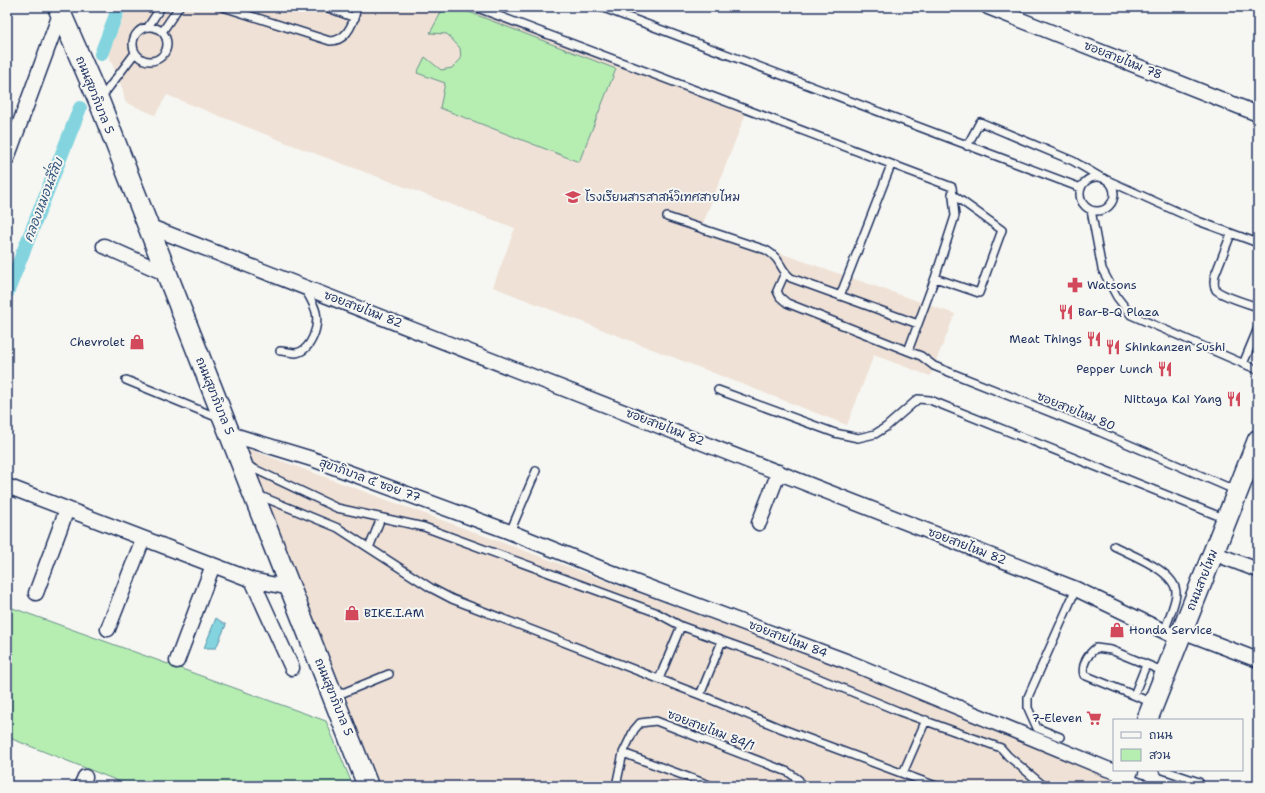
<svg xmlns="http://www.w3.org/2000/svg" width="1265" height="793" viewBox="0 0 1265 793" font-family="'Shantell Sans','Playpen Sans Thai',sans-serif">
  <style>
    .built { fill: #efe1d5 }
    .green { fill: #b6eeb2; stroke: #688e88 }
    .water { fill: #83d4de; stroke: #5992ab }
    .lines { fill: none; stroke-linecap: round; stroke-linejoin: round }
    .canal { stroke: #83d4de; stroke-width: 14 }
    .service-casing { stroke: #1b2f5e; stroke-width: 10 }
    .minor-casing { stroke: #1b2f5e; stroke-width: 17 }
    .secondary-casing { stroke: #1b2f5e; stroke-width: 23 }
    .service { stroke: #f6f6f2; stroke-width: 7 }
    .minor { stroke: #f6f6f2; stroke-width: 14 }
    .secondary { stroke: #f6f6f2; stroke-width: 20 }
    .labels { text-anchor: middle; dominant-baseline: central; stroke-width: 4; stroke-linejoin: round; paint-order: stroke }
    .street-label { font-size: 12px; fill: #1b2f5e; stroke: #f6f6f2 }
    .poi-label { font-size: 12px; fill: #1b2f5e; stroke: #f6f6f2; text-anchor: start }
    .water-label { font-size: 13px; font-style: italic; fill: #35587e; stroke: #f6f6f2 }
  </style>
  <rect width="100%" height="100%" fill="#f6f6f2"/>
  <filter id="ink" filterUnits="userSpaceOnUse"><feTurbulence type="fractalNoise" baseFrequency=".025" numOctaves="2"/><feDisplacementMap in="SourceGraphic" scale="8" xChannelSelector="R" yChannelSelector="G"/><feConvolveMatrix kernelMatrix="1 2 1 2 8 2 1 2 1" color-interpolation-filters="sRGB"/></filter>
  <g filter="url(#ink)">
    <path class="built" d="M 127,7 L 470,7 L 746,113 L 702,226 L 955,314 L 930,376 L 874,355 L 847,425 L 493,287 L 515,228 L 287,143 L 167,95 L 155,115 L 125,102 L 123,90 L 108,54 Z
      M 233,443 L 961,712 L 1121,775 L 1117,786 L 379,786 L 290,588 Z"/>
    <path class="green" d="M 444,7 L 456,7 L 616,69 L 579,162 L 440,108 L 445,83 L 417,73 L 425,57 L 441,70 L 452,68 L 461,59 L 460,48 L 447,34 L 430,33 Z
      M 7,606 L 326,721 L 353,786 L 131,786 L 7,737 Z"/>
    <path class="water" d="M 216,618 L 226,625 L 216,648 L 204,648 Z"/>
    <g class="lines">
      <path class="canal" d="M 101,54 L 119,7
        M 7,293 L 80,108"/>
      <g class="service-casing">
        <path id="service" d="M 223,7 L 330,41 C 348,41 354,22 357,7
          M 326,7 L 355,18
          M 475,7 L 952,187 L 955,216 L 935,278 L 908,351 L 787,303 L 780,297 L 777,291 L 785,273
          M 601,7 L 1081,188
          M133 44a17 17 0 1 1 34 0a17 17 0 1 1-34 0Z
          M 148,27 L 161,7
          M 162,32 L 179,7
          M 101,98 L 135,53
          M 967,146 L 980,122 L 1073,161 L 1102,178
          M1080 194a17 17 0 1 1 34 0a17 17 0 1 1-34 0Z
          M 1107,180 L 1198,221 L 1258,243
          M 1091,210 L 1102,269 L 1117,297 L 1131,315 L 1258,370
          M 667,217 L 766,250 C 783,260 778,268 791,278 L 918,324
          M 1231,234 L 1215,275 C 1214,280 1213,285 1216,290 C 1222,296 1249,304 1258,307
          M 935,278 L 979,293 L 1002,230 L 952,194
          M 840,296 L 891,165
          M 280,351 C 285,351 291,353 296,353 C 312,350 319,326 316,312 C 314,304 309,296 305,289
          M 908,351 L 921,356 L 934,366 L 1100,432 L 1237,491
          M 1243,364 L 1258,328
          M 126,380 L 221,419
          M 718,390 L 835,433 L 858,438 L 875,434 L 886,427 L 918,399 L 930,400 L 1226,519
          M 246,465 L 337,508 L 424,527 L 655,612 L 681,626 L 767,657 L 898,711 L 1001,748 L 1008,756 L 1044,786
          M 258,495 L 338,528 L 431,588 L 452,599 L 700,695 L 780,728 L 936,786
          M 510,532 L 536,471
          M 1114,546 C 1131,555 1176,571 1176,593 C 1176,603 1167,622 1164,632
          M 369,548 L 381,518
          M 659,679 L 681,626
          M 700,695 L 722,641
          M 1134,695 L 1146,665
          M 333,697 L 389,674
          M 1153,703 L 1084,675 C 1081,665 1088,654 1096,648 L 1111,650 L 1165,672
          M 1060,737 L 1037,728 L 1028,708 L 1028,697 L 1076,589
          M 623,753 L 634,730 L 640,723 L 656,721 L 788,772 L 799,780 L 800,786
          M 1163,770 L 1199,782
          M 903,773 L 926,720
          M 616,786 L 623,753 L 712,786"/>
      </g>
      <g class="minor-casing">
        <path id="minor" d="M 988,7 L 1258,114
          M 7,158 L 62,9
          M 148,226 L 1076,589 L 1178,638
          M 104,246 L 167,274
          M 230,434 L 312,459 L 510,532 L 632,581 L 846,661 L 1107,769 L 1126,775
          M 7,486 L 252,580 L 290,588
          M 759,523 L 779,472
          M 1213,553 L 1258,570
          M 252,580 L 292,668
          M 36,593 L 67,509
          M 108,629 L 143,539
          M 1182,631 L 1258,660
          M 177,661 L 213,565
          M 1124,780 L 1141,786
          M 81,786 L 85,777"/>
      </g>
      <g class="secondary-casing">
        <path id="secondary" d="M 58,7 L 99,101 L 368,786
          M 1147,720 L 1258,440
          M 1122,786 L 1128,770"/>
      </g>
      <use href="#service" class="service"/>
      <use href="#minor" class="minor"/>
      <use href="#secondary" class="secondary"/>
    </g>
  </g>
  <defs>
    <g id="school-bare" transform="scale(1.2)"><path d="M0-5L7-2L0 1L-7-2ZM-4 1L0 2.5L4 1V4Q0 6-4 4Z" fill="#d1495b" stroke="#f6f6f2" stroke-width="2.5" paint-order="stroke"/></g>
    <g id="pharmacy-bare" transform="scale(1.2)"><path d="M-2-6h4v4h4v4h-4v4h-4v-4h-4v-4h4Z" fill="#d1495b" stroke="#f6f6f2" stroke-width="2.5" paint-order="stroke"/></g>
    <g id="restaurant-bare" transform="scale(1.2)"><path d="M-5-6h1v4h1v-4h1v4h1v-4h1v5L-1.5 .5V6h-2V.5L-5-1ZM5-6V6H3V1.5H1.5Q1.5-4 5-6Z" fill="#d1495b" stroke="#f6f6f2" stroke-width="2.5" paint-order="stroke"/></g>
    <g id="shop-bare" transform="scale(1.2)"><path d="M-5-2.5h2.3a2.7 3.5 0 0 1 5.4 0H5L5.5 6h-11ZM-1.5-2.5h3a1.5 2.3 0 0 0-3 0Z" fill="#d1495b" stroke="#f6f6f2" stroke-width="2.5" paint-order="stroke"/></g>
    <g id="supermarket-bare" transform="scale(1.2)"><path d="M-6-5.5h2.5l.6 2H6L4.5 2H-2.5L-4.4-4H-6ZM-1.5 3.2a1.3 1.3 0 1 0 .1 0ZM3 3.2a1.3 1.3 0 1 0 .1 0Z" fill="#d1495b" stroke="#f6f6f2" stroke-width="2.5" paint-order="stroke"/></g>
  </defs>
  <g fill-rule="evenodd">
    <use href="#school-bare" x="573" y="197"/>
    <use href="#pharmacy-bare" x="1075" y="285"/>
    <use href="#restaurant-bare" x="1066" y="312"/>
    <use href="#restaurant-bare" x="1094" y="339"/>
    <use href="#shop-bare" x="137" y="342"/>
    <use href="#restaurant-bare" x="1113" y="347"/>
    <use href="#restaurant-bare" x="1165" y="369"/>
    <use href="#restaurant-bare" x="1234" y="399"/>
    <use href="#shop-bare" x="352" y="613"/>
    <use href="#shop-bare" x="1117" y="630"/>
    <use href="#supermarket-bare" x="1094" y="718"/>
  </g>
  <g class="labels">
    <g class="street-label">
      <text transform="translate(1123 60) rotate(22)">ซอยสายไหม 78</text>
      <text transform="translate(95 95) rotate(68)">ถนนสุขาภิบาล 5</text>
      <text transform="translate(363 309) rotate(21)">ซอยสายไหม 82</text>
      <text transform="translate(215 396) rotate(68)">ถนนสุขาภิบาล 5</text>
      <text transform="translate(1076 411) rotate(22)">ซอยสายไหม 80</text>
      <text transform="translate(665 427) rotate(21)">ซอยสายไหม 82</text>
      <text transform="translate(370 480) rotate(20)">สุขาภิบาล ๕ ซอย 77</text>
      <text transform="translate(967 546) rotate(21)">ซอยสายไหม 82</text>
      <text transform="translate(1202 580) rotate(-68)">ถนนสายไหม</text>
      <text transform="translate(788 639) rotate(21)">ซอยสายไหม 84</text>
      <text transform="translate(334 697) rotate(68)">ถนนสุขาภิบาล 5</text>
      <text transform="translate(711 730) rotate(21)">ซอยสายไหม 84/1</text>
    </g>
    <g class="poi-label">
      <text x="585" y="197">โรงเรียนสารสาสน์วิเทศสายไหม</text>
      <text x="1087" y="285">Watsons</text>
      <text x="1078" y="312">Bar-B-Q Plaza</text>
      <text x="1082" y="339" text-anchor="end">Meat Things</text>
      <text x="125" y="342" text-anchor="end">Chevrolet</text>
      <text x="1125" y="347">Shinkanzen Sushi</text>
      <text x="1153" y="369" text-anchor="end">Pepper Lunch</text>
      <text x="1222" y="399" text-anchor="end">Nittaya Kai Yang</text>
      <text x="364" y="613">BIKE.I.AM</text>
      <text x="1129" y="630">Honda Service</text>
      <text x="1082" y="718" text-anchor="end">7-Eleven</text>
    </g>
    <g class="water-label">
      <text transform="translate(43 200) rotate(-69)">คลองหมอนสี่สิบ</text>
    </g>
  </g>
  <rect width="1265" height="793" fill="none" stroke="#f6f6f2" stroke-width="24"/>
  <rect x="12" y="12" width="1241" height="769" fill="none" stroke="#1b2f5e" stroke-width="1.5" filter="url(#ink)"/>
  <rect x="1113" y="719" width="130" height="52" fill="#f6f6f2" stroke="#9ea6b7"/>
  <rect x="1121" y="732" width="20" height="6" fill="#f6f6f2" stroke="#9ea6b7"/>
  <text x="1149" y="739" font-size="12" fill="#1b2f5e">ถนน</text>
  <rect x="1121" y="749" width="20" height="12" fill="#b6eeb2" stroke="#9ea6b7"/>
  <text x="1149" y="759" font-size="12" fill="#1b2f5e">สวน</text>
</svg>
